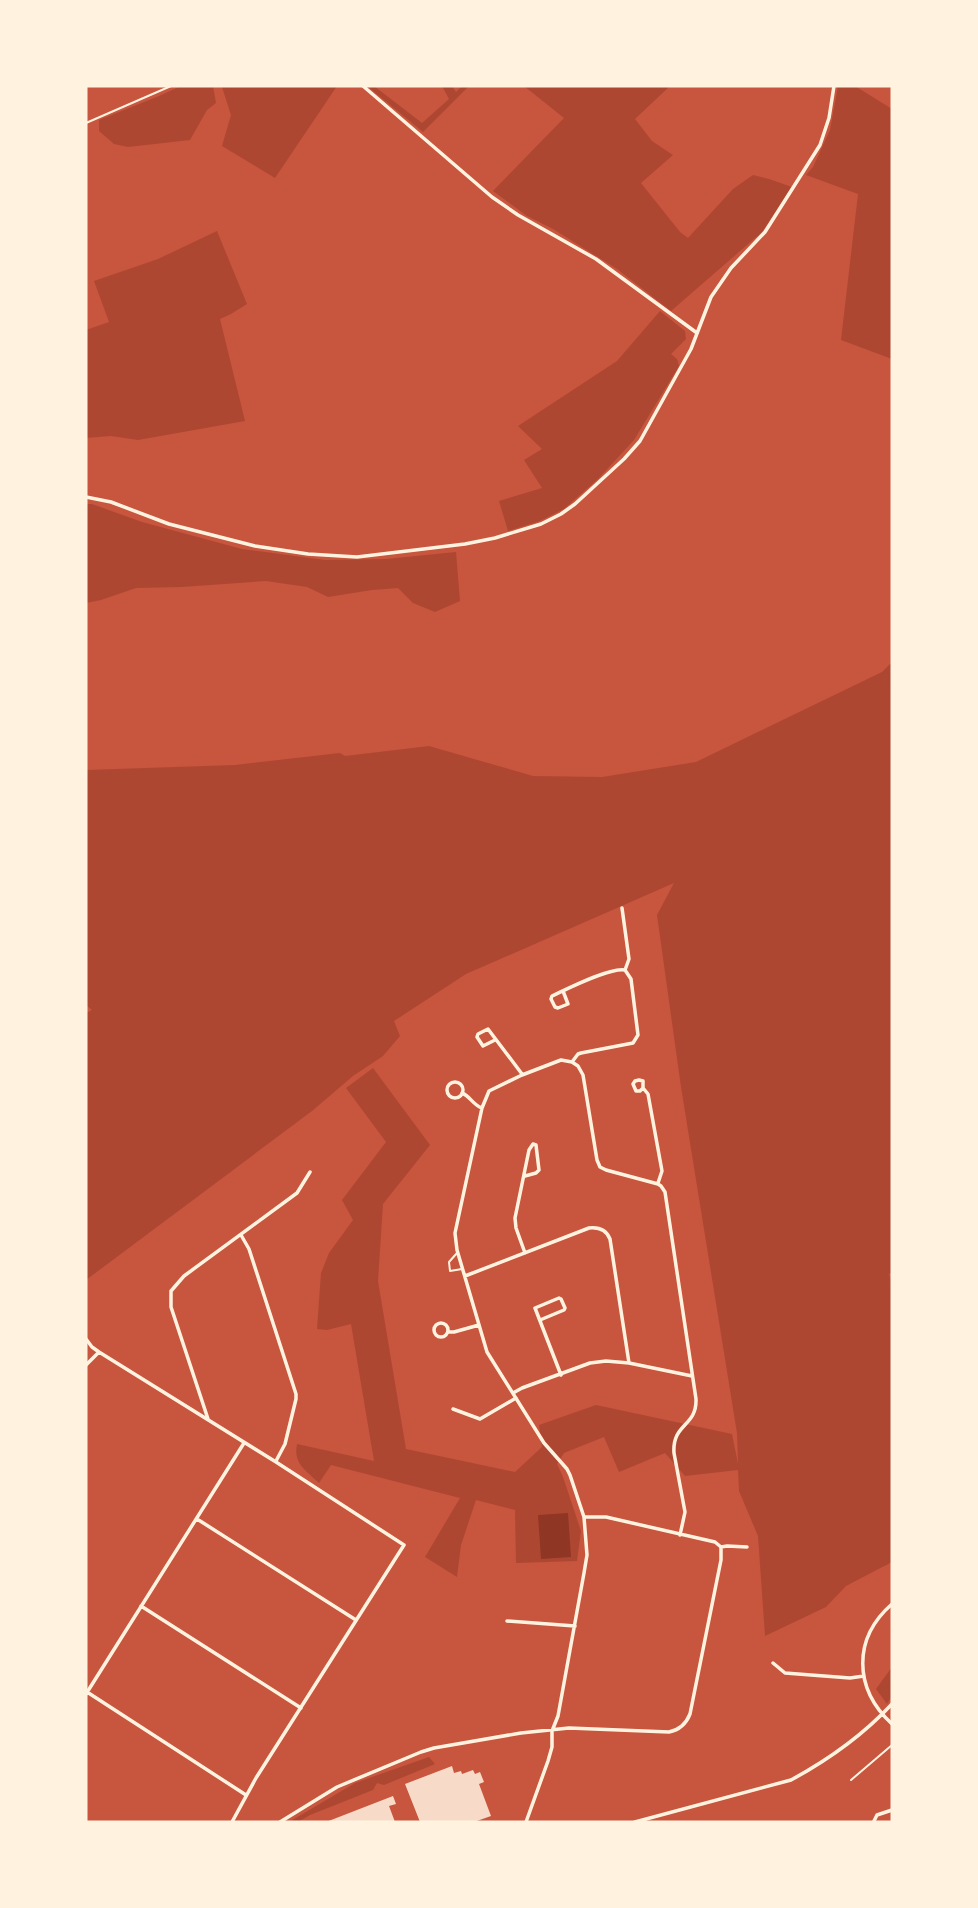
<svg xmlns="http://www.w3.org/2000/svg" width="978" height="1908" viewBox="0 0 978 1908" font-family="'Source Sans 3',sans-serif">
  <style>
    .green { fill: #ae4732 }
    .water { fill: #8f3625 }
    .building { fill: #f7dbc8 }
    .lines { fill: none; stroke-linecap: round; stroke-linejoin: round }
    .path { stroke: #fff3e0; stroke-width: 2 }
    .service { stroke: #fff3e0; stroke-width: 2 }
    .minor { stroke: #fff3e0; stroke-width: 3.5 }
  </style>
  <rect width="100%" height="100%" fill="#c8553d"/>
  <path class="green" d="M 181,86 L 213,86 L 216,103 L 207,110 L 190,140 L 128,147 L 114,144 L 99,131 L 99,120 L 159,96 Z
    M 223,86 L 337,86 L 275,178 L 222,146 L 231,115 L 222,87 Z
    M 367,86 L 374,86 L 422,123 L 449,99 L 442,86 L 452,86 L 456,92 L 462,86 L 469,86 L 423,132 Z
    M 524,86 L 670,86 L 635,119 L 652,141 L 673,155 L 641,183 L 680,232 L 688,238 L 733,189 L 753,175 L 769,179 L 792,187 L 762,232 L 671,311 L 617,269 L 553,229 L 527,216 L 493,191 L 564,118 Z
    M 838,86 L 855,86 L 892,109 L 892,359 L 841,340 L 858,194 L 806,175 L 813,167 L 830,130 Z
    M 217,231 L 247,304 L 231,314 L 220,319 L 245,421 L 138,440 L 111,436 L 86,438 L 86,330 L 109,322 L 94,281 L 158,259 Z
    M 660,311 L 685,331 L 686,339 L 671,354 L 677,359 L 679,366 L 634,440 L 598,479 L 564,509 L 540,521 L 508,531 L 499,501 L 542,488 L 524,460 L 542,449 L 518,426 L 617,361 Z
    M 86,504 L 92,504 L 142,522 L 242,549 L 325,560 L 386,559 L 456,552 L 460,601 L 435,612 L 413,603 L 398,588 L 372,590 L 328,597 L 307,587 L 266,581 L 182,587 L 136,588 L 101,600 L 86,603 Z
    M 892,662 L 892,1272 L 889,1274 L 892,1285 L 892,1562 L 846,1586 L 826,1607 L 765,1636 L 758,1536 L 739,1491 L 738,1470 L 685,1476 L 665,1453 L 619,1472 L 604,1437 L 564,1453 L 557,1464 L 563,1477 L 581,1531 L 577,1561 L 516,1563 L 515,1510 L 476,1500 L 461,1545 L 457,1577 L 425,1557 L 460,1498 L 331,1465 L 319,1483 C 306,1470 293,1464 297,1444 L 374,1461 L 351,1324 L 327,1330 L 317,1329 L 321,1273 L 329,1253 L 353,1220 L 342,1200 L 386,1142 L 346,1088 L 373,1068 L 430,1145 L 383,1204 L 378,1281 L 406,1449 L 515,1472 L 542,1447 L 539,1425 L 596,1405 L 732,1434 L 738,1464 L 737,1433 L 681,1087 L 657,915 L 674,883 L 466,974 L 394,1021 L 400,1036 L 383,1056 L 353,1076 L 312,1111 L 86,1280 L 86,1013 L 92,1010 L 86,1005 L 86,770 L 235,765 L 340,753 L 345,756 L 429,746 L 533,776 L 602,777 L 696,762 L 882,672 Z
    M 892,1667 L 892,1696 L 887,1704 L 876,1689 Z
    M 429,1757 L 435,1764 L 384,1785 L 377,1783 L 373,1790 L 310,1815 L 298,1822 L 289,1822 L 355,1783 Z"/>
  <path class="water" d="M 568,1513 L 571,1557 L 541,1559 L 538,1515 Z"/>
  <path class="building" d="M 452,1766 L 454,1773 L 461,1771 L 462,1774 L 473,1770 L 475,1774 L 480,1772 L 484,1782 L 479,1784 L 491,1816 L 474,1822 L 420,1822 L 405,1784 Z
    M 393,1796 L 396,1804 L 389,1806 L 395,1822 L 326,1822 Z"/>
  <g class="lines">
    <path class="path" d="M 851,1780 L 892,1745"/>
    <path class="service" d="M 86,123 L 171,86
      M 457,1253 L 449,1262 L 450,1271 L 462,1269"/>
    <path class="minor" d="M 363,86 L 492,197 L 518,215 L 596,259 L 697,333
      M 86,497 L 111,502 L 169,524 L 255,546 L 308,554 L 357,557 L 465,544 L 495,538 L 541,524 L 561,514 L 575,504 L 624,459 L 640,441 L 691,349 L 711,297 L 731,268 L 765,232 L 820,145 L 829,118 L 834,86
      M 563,991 L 568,1004 L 558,1008 L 555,1007 L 551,999 L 552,996 C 567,989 610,967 625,970
      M 495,1040 L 483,1046 L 477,1037 L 478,1034 L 488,1029 L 522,1074
      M 572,1062 L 578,1066 L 583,1075 L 597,1160 L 600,1167 L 606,1170 L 658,1184 L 661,1186 L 665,1192 L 696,1399 C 697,1427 672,1423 674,1453 L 685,1512 L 680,1535
      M 572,1062 L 578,1054 L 581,1053 L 633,1043 L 638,1035 L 631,979 L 625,970 L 629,959 L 622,908
      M447 1090a8 8 0 1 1 16 0a8 8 0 1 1-16 0Z
      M 643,1088 L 640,1091 L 636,1091 L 633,1084 L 635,1081 L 639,1080 L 643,1081 L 643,1088 L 648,1094 L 662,1171 L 658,1183
      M 462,1093 C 470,1096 473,1105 482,1108
      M 525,1176 L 536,1173 L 539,1170 L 536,1145 L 533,1144 L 529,1150 L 515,1218 L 516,1228 L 525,1253
      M 241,1235 L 249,1249 L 296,1394 L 296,1399 L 285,1444 L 276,1461
      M 465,1276 L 589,1228 C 598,1227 606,1229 610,1239 L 629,1363
      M 540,1320 L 564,1310 L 565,1308 L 561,1299 L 559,1298 L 535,1308 L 561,1375
      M434 1330a7 7 0 1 1 14 0a7 7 0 1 1-14 0Z
      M 448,1332 L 454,1332 L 479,1325
      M 86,1339 L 92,1347 L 99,1352 L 276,1462 L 404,1545 L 256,1778 L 232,1822
      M 86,1365 L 99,1352
      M 513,1393 L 522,1388 L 590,1363 L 606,1361 L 629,1363 L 692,1376
      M 453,1409 L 480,1419 L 516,1398
      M 208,1419 L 171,1307 L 171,1291 L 184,1276 L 297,1193 L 310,1172
      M 197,1519 L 356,1620
      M 721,1547 L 727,1546 L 747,1547
      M 892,1604 C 853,1638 853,1688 892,1724
      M 141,1606 L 301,1708
      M 507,1621 L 575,1626
      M 773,1663 L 785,1673 L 850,1678 L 864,1676
      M 87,1692 L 246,1795
      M 86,1694 L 244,1443
      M 874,1821 L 877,1815 L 892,1810
      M 280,1822 L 337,1787 L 421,1752 L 434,1748 L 521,1733 L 569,1728 L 669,1732 C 679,1730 686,1724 690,1714 L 721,1560 L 721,1547 L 715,1542 L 606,1517 L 584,1517
      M 526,1822 L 548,1761 L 552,1747 L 552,1731 L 558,1716 L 584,1573 L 587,1555 L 584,1517 L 570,1475 L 567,1469 L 544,1443 L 487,1352 L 457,1250 L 455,1233 L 482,1108 L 489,1091 L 522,1075 L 561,1060 L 572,1062
      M 635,1822 L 791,1780 C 828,1760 863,1735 892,1704"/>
  </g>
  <rect width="978" height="1908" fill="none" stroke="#fff3e0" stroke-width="175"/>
</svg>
